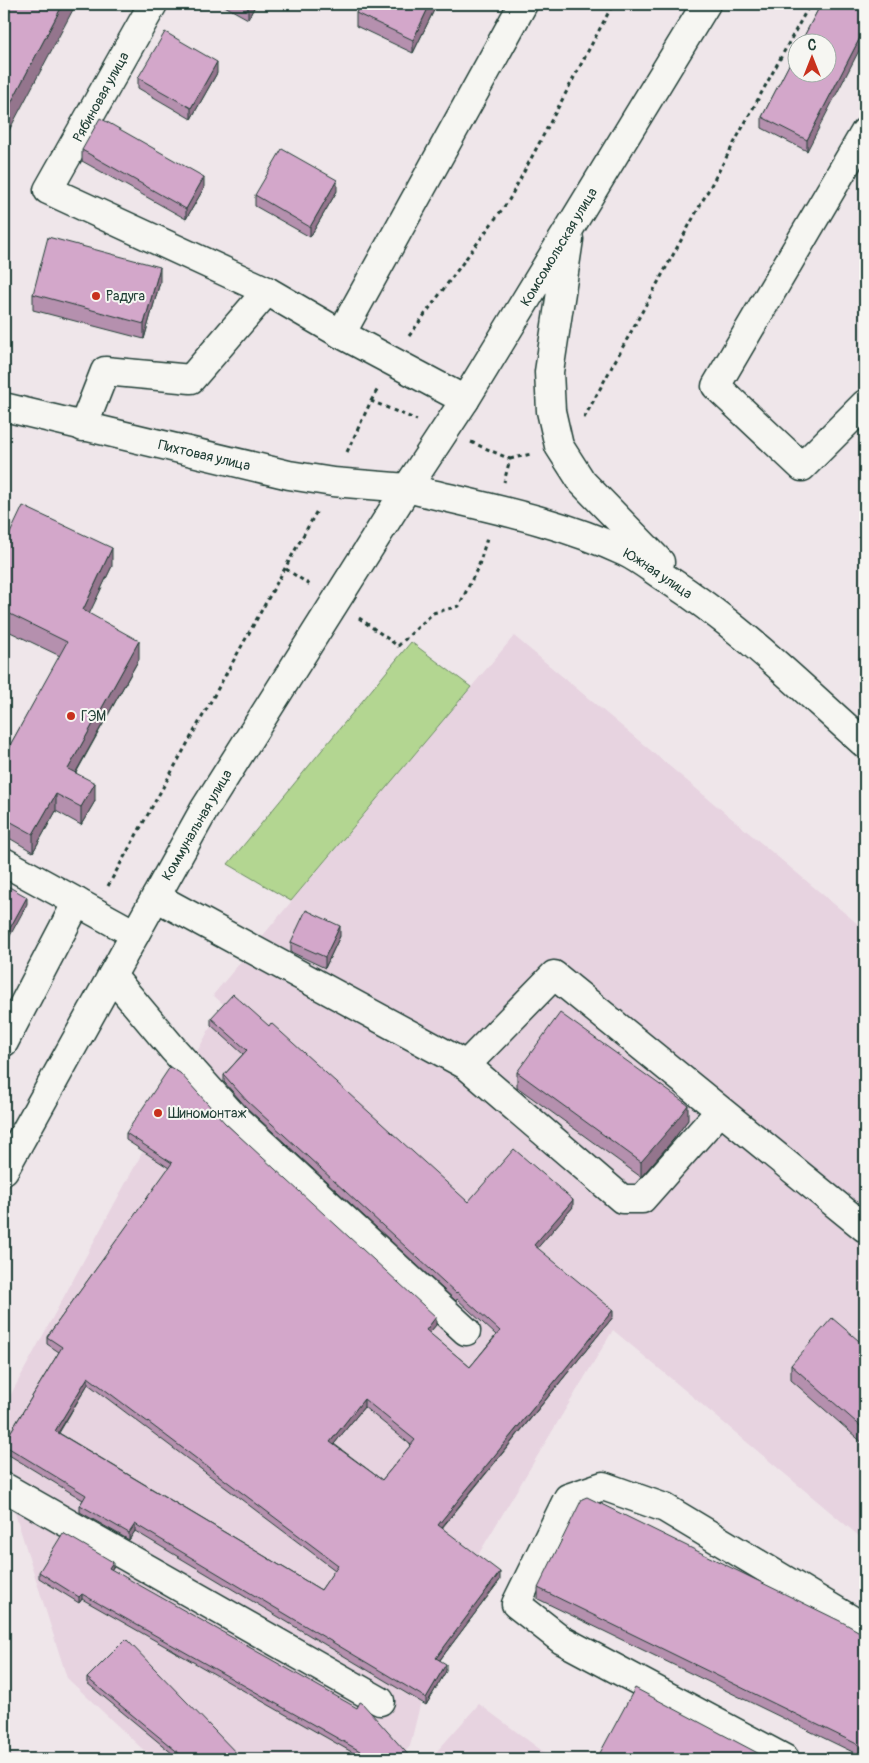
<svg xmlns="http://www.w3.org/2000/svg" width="869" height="1763" viewBox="0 0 869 1763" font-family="Pangolin,sans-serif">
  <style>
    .built { fill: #e7d3e0 }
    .green { fill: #b3d691; stroke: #698a62 }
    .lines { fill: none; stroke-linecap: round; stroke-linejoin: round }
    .minor-casing { stroke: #1f3d34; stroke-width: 31 }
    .major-casing { stroke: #1f3d34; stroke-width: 31 }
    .path { stroke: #1f3d34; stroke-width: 3; stroke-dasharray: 4 4; stroke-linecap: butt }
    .minor { stroke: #f6f6f2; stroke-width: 28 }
    .major { stroke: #f6f6f2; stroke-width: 28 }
    .rail-casing { stroke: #1f3d34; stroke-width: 5.5 }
    .rail { stroke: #f6f6f2; stroke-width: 4; stroke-dasharray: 11; stroke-linecap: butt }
    .wall { fill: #b590ae; stroke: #1f3d34; fill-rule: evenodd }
    .shaded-wall { fill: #94758d; stroke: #1f3d34 }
    .building { fill: #d3a7ca; stroke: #1f3d34; fill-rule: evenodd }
    .poi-dot { fill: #c8321e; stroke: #f6f6f2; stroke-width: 2 }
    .labels { text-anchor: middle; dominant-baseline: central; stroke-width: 4; stroke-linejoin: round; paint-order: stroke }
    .street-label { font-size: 14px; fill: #1f3d34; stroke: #f6f6f2 }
    .poi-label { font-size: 14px; fill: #1f3d34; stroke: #f6f6f2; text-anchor: start }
  </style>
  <rect width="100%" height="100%" fill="#efe6ea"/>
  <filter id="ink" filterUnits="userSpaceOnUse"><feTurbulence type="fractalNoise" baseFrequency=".02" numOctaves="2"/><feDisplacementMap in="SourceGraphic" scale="10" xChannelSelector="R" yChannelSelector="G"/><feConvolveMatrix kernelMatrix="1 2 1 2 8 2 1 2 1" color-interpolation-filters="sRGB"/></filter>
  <g filter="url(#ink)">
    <path class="built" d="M 514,636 L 865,930 L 865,1541 L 613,1330 L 442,1615 L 410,1746 L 399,1759 L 153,1759 L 67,1678 L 4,1478 L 4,1407 L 223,1004 L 213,995 Z
      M 479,1704 L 553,1759 L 430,1759 Z"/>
    <path class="green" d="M 411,642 L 471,687 L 291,901 L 228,864 Z"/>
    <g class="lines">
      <g class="minor-casing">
        <g id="minor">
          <path d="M 153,4 L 48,190 L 267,291 L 341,334 L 465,400"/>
          <path d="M 865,132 L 716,386 L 802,467 L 865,404"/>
          <path d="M 341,334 L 523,4"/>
          <path id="s1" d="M 4,407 L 289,475 L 333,482 L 407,488 L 204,810 L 4,1170"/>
          <path d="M 83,427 L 105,371 L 191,379 L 267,291"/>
          <path d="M 4,862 L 135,934"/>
          <path d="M 156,897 L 466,1065 L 554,975 L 865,1228"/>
          <path d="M 112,976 L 174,1050 L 236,1119 L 466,1331"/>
          <path d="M 4,1042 L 77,902"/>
          <path d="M 466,1065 L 622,1199 L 642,1199 L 720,1111"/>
          <path d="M 4,1487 L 380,1701"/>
          <path d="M 785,1759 L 562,1640 L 516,1604 L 568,1498 L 603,1486 L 665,1508 L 865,1628"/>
        </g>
      </g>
      <g class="major-casing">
        <g id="major">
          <path id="s2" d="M 706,4 L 465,400 L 407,488 C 480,506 557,520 625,552 C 640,559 653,570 667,579 C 739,625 801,687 865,744"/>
          <path d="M 569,239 L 549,372 L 551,411 L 559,446 L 582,482 L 660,562"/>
        </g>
      </g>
      <path class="path" d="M 409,336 L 509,200 L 613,4
        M 371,401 L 379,387
        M 584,418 L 810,4
        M 471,442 L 510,459 L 504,482
        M 347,452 L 371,401 L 417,420
        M 510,459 L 531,454
        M 286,569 L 310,585
        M 359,618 L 398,646 L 433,613 L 459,606 L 479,565 L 487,538
        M 108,886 L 318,509"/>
      <use href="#minor" class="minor"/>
      <use href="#major" class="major"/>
      <g class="rail-casing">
        <path id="rail" d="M 4,1754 L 9,1759"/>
      </g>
      <use href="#rail" class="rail"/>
    </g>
    <path class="wall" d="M 221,4 L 256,4 L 248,19 Z
      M 361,4 L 437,4 L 413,53 L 356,26 L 356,13 Z
      M 821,4 L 807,151 L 762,128 L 762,117 Z
      M 217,73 L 191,119 L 138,88 L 138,78 Z
      M 82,150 L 204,188 L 186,219 L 82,161 Z
      M 337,191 L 310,237 L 255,206 L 255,195 Z
      M 160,282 L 144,339 L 33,310 L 33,294 Z
      M 4,546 L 112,566 L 89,613 L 139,659 L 76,773 L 95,801 L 81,825 L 56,811 L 33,852 L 4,835 L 4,756 L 60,656 L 4,629 Z
      M 340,936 L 325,968 L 291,952 L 291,942 Z
      M 211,1018 L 468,1202 L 573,1207 L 537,1248 L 613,1317 L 442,1528 L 500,1580 L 440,1660 L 446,1671 L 426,1705 L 135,1531 L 129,1540 L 80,1512 L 80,1505 L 83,1500 L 4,1452 L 4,1443 L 59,1352 L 47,1344 L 47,1337 L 169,1168 L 126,1140 L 126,1133 L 225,1123 L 436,1325 L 429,1333 L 470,1367 L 496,1335 L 457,1299 L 456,1301 L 247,1108 L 224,1082 L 224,1075 L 243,1054 L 211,1025 ZM 88,1384 L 335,1570 L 321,1590 L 59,1433 ZM 364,1407 L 411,1445 L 382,1480 L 334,1444 Z
      M 517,1072 L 688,1120 L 673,1140 L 641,1177 L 517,1087 Z
      M 865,1346 L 865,1445 L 791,1380 L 791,1365 Z
      M 113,1567 L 111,1570 L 412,1759 L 357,1755 L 82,1599 L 79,1603 L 39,1578 L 39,1572 Z
      M 538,1588 L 857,1631 L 865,1635 L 865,1758 L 538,1599 Z
      M 87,1678 L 242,1759 L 179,1759 L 87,1683 Z
      M 600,1753 L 769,1759 L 600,1759 Z"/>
    <path class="shaded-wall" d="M 63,4 L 76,4 L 4,140 L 4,116 Z
      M 250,4 L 256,4 L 248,19 L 248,8 Z
      M 430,4 L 437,4 L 413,53 L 413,40 Z
      M 865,28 L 865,39 L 807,151 L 807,140 Z
      M 217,62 L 217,73 L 191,119 L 191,108 Z
      M 204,177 L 204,188 L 186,219 L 186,209 Z
      M 337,180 L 337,191 L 310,237 L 310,227 Z
      M 160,267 L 160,282 L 144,339 L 144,324 Z
      M 112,548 L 112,566 L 83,627 L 83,610 Z
      M 139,641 L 139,659 L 68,786 L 68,769 Z
      M 95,783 L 95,801 L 81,825 L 81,807 Z
      M 56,794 L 56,811 L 33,852 L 33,834 Z
      M 27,897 L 27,904 L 4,947 L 4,939 Z
      M 340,926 L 340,936 L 325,968 L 325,957 Z
      M 688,1105 L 688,1120 L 673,1140 L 641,1177 L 641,1162 Z
      M 573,1200 L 573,1207 L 534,1252 L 534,1245 Z
      M 613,1310 L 613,1317 L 438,1532 L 438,1525 Z
      M 436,1317 L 436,1325 L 426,1337 L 426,1330 Z
      M 88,1377 L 88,1384 L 55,1438 L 55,1431 Z
      M 364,1399 L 364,1407 L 330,1449 L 330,1442 Z
      M 135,1524 L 135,1531 L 129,1540 L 129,1533 Z
      M 113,1562 L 113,1567 L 109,1574 L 109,1568 Z
      M 500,1572 L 500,1580 L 436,1665 L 436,1658 Z
      M 82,1594 L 82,1599 L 79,1603 L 79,1597 Z
      M 446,1664 L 446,1671 L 426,1705 L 426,1698 Z"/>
    <path class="building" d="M 4,4 L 63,4 L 4,116 Z
      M 240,4 L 250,4 L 248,8 Z
      M 361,4 L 430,4 L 413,40 L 356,13 Z
      M 821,4 L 854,4 L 865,9 L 865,28 L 807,140 L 762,117 L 796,51 L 796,72 L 826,72 L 826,42 L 801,42 Z
      M 165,32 L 217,62 L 191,108 L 138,78 Z
      M 100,118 L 204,177 L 186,209 L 82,150 Z
      M 282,149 L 337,180 L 310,227 L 255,195 Z
      M 48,237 L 160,267 L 144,324 L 33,294 Z
      M 23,506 L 112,548 L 83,610 L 139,641 L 68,769 L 95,783 L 81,807 L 56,794 L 33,834 L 4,818 L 4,756 L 67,642 L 4,611 L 4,546 Z
      M 4,884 L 27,897 L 4,939 Z
      M 306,910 L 340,926 L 325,957 L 291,942 Z
      M 233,994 L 269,1026 L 271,1023 L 468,1202 L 514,1149 L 573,1200 L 534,1245 L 613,1310 L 438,1525 L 500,1572 L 436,1658 L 446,1664 L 426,1698 L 135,1524 L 129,1533 L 80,1505 L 86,1495 L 4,1445 L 4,1443 L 62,1347 L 47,1337 L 172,1163 L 126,1133 L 170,1067 L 180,1073 L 225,1123 L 436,1317 L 426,1330 L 470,1367 L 500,1331 L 457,1292 L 456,1293 L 247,1101 L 224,1075 L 247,1050 L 211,1018 ZM 88,1377 L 338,1565 L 321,1590 L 55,1431 ZM 364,1399 L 415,1440 L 382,1480 L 330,1442 Z
      M 560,1013 L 688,1105 L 673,1125 L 641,1162 L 517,1072 Z
      M 832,1318 L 865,1346 L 865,1430 L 791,1365 Z
      M 587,1497 L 844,1623 L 865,1635 L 865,1748 L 538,1588 L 582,1499 Z
      M 63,1533 L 113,1562 L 109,1568 L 357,1708 L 360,1702 L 362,1703 L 412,1759 L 352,1759 L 360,1751 L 82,1594 L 79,1597 L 39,1572 Z
      M 126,1639 L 242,1759 L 186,1759 L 87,1678 Z
      M 635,1688 L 769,1759 L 611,1759 L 600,1753 Z"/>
  </g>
  <g class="poi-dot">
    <circle cx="96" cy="296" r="5"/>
    <circle cx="71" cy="716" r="5"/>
    <circle cx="158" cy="1113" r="5"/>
  </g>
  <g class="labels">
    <g class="street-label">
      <text transform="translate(101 97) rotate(-61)">Рябиновая улица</text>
      <text transform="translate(559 247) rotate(-59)">Комсомольская улица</text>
      <text stroke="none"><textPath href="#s1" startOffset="206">Пихтовая улица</textPath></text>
      <text stroke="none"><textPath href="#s2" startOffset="836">Южная улица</textPath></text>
      <text transform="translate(197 825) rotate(-60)">Коммунальная улица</text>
    </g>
    <g class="poi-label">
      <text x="106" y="296">Радуга</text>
      <text x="81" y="716">ГЭМ</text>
      <text x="168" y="1113">Шиномонтаж</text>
    </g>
  </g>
  <rect width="869" height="1763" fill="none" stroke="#f6f6f2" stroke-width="20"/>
  <rect x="10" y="10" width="849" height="1743" fill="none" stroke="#1f3d34" stroke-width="2" filter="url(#ink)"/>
  <g transform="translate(812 58)"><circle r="24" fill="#f6f6f2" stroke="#a0aca6"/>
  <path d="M0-4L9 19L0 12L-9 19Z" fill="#c8321e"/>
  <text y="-8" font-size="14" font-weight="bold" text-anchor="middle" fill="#1f3d34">С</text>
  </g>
</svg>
